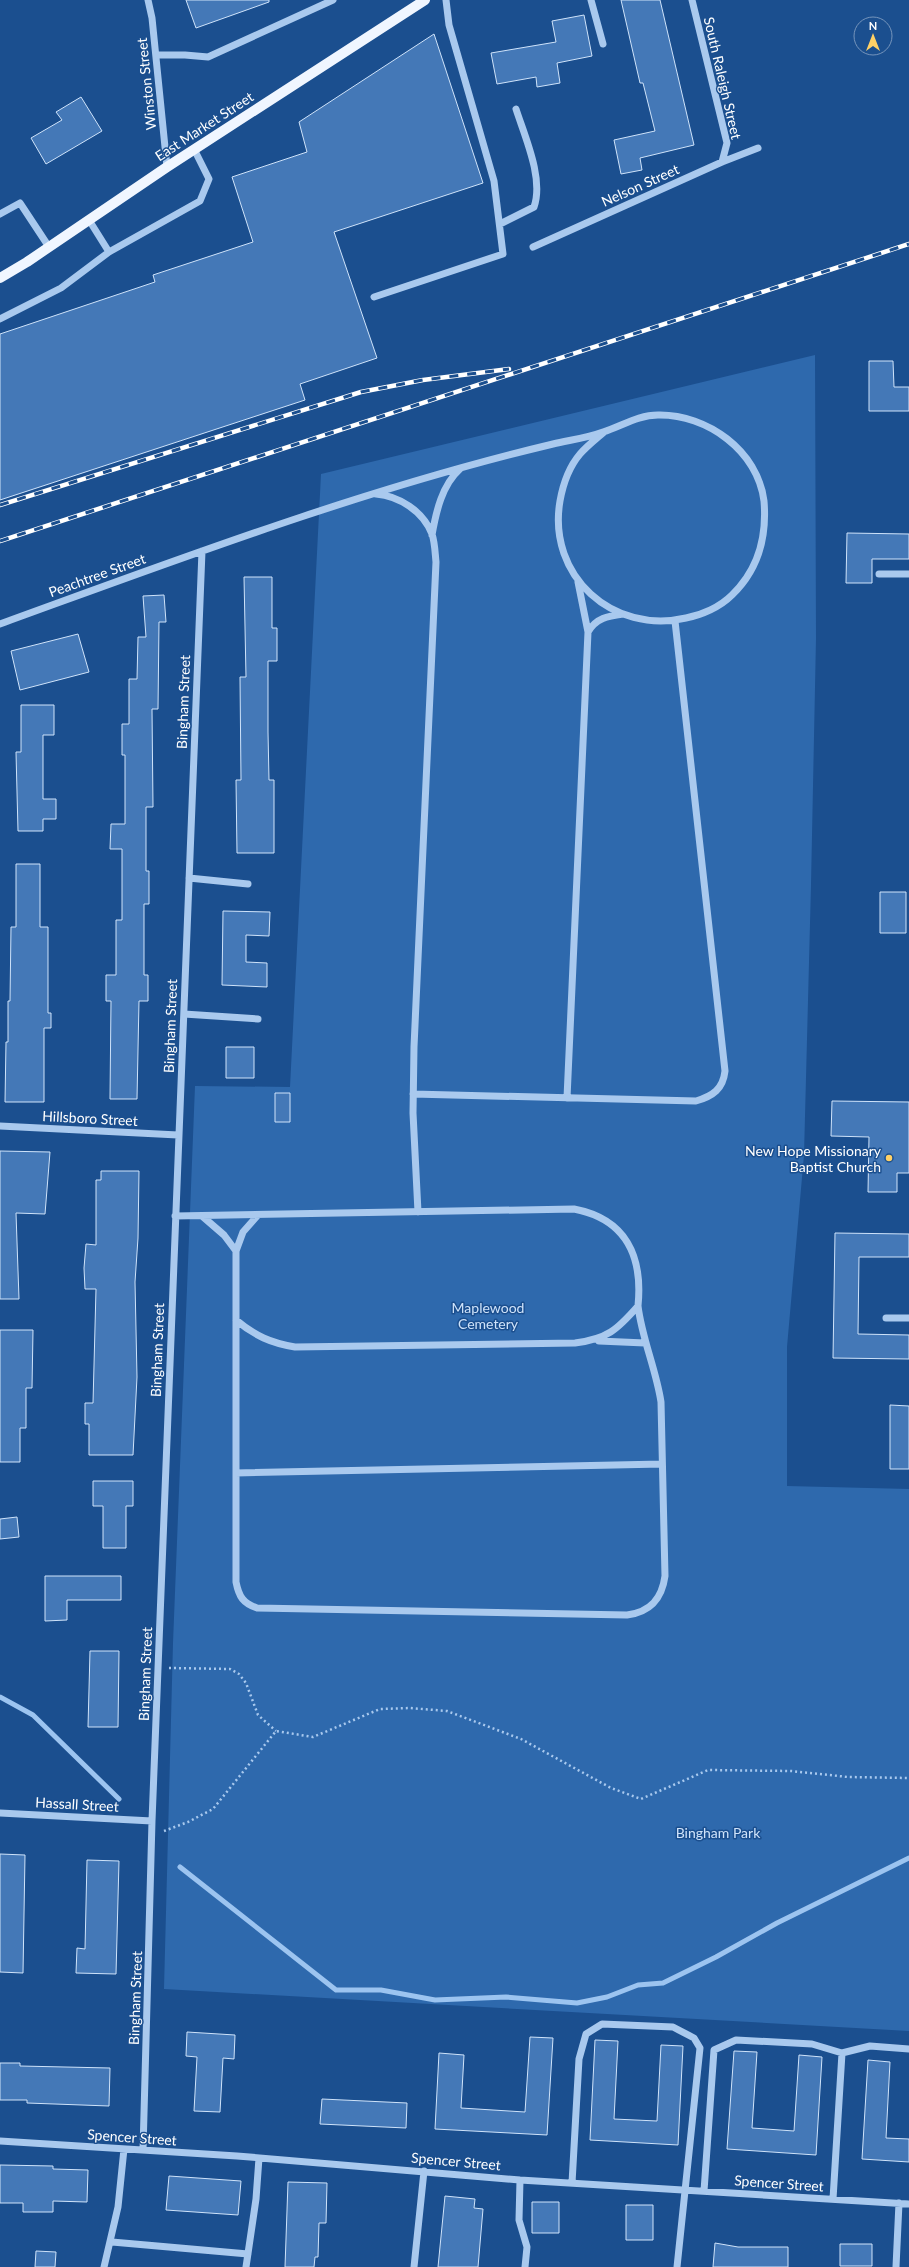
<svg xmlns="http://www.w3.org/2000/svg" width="909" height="2267" viewBox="0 0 909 2267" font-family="Lato,sans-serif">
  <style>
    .green { fill: #2e69ad }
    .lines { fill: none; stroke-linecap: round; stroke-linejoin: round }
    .stream { stroke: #9cc4f0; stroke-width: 5 }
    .building { fill: #4478b7; stroke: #cfe3fa }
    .path { stroke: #a9c9ee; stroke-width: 2.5; stroke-dasharray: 2 3; stroke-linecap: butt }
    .minor { stroke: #a9c9ee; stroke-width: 7 }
    .major { stroke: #f0f6ff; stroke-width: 10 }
    .rail-casing { stroke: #fff; stroke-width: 4.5 }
    .rail { stroke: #1b4f8f; stroke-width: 3; stroke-dasharray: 9; stroke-linecap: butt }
    .poi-dot { fill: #ffd166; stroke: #1b4f8f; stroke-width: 1.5 }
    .labels { text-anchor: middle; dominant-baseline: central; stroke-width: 3; stroke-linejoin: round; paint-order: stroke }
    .street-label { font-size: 14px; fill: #fff; stroke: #1b4f8f }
    .poi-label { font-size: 14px; fill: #fff; stroke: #1b4f8f; text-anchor: end }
    .park-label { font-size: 14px; fill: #cfe3fa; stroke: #1b4f8f }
  </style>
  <rect width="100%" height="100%" fill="#1b4f8f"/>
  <path class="green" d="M 815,355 L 816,638 L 811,885 L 804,1155 L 787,1347 L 787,1486 L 909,1489 L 909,2031 L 164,1989 L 173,1643 L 195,1086 L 290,1087 L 321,474 Z"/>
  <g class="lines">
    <path class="stream" d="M 0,1697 L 33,1715 L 119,1799
      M 180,1867 L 336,1990 L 381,1990 L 435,2000 L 506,1997 L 577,2003 L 607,1997 L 638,1985 L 663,1983 L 716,1957 L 777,1923 L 909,1858"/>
  </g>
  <path class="building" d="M 186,0 L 269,0 L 269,2 L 196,28 Z
    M 621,0 L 660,0 L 694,145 L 640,158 L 642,170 L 621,174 L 614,140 L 655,131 L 643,83 L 640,83 Z
    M 584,15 L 592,56 L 557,63 L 560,83 L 537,87 L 536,77 L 497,84 L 491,53 L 556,42 L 552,21 Z
    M 434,34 L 483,183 L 334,232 L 377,358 L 300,384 L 305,400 L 0,500 L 0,334 L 155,282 L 153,275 L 253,242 L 232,177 L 307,152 L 299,122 Z
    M 81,97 L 102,131 L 46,164 L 31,138 L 62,120 L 56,112 Z
    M 869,361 L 893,361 L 894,387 L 909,387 L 909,411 L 869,411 Z
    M 847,533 L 909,534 L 909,559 L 872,559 L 872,583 L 846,583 Z
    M 244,577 L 272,577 L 272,628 L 277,628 L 277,661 L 268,661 L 268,732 L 269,780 L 274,780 L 274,853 L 237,853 L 236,780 L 241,780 L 240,677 L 246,677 Z
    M 164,595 L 166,622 L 159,622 L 158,709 L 152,709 L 153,807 L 146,807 L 146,871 L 149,871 L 149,904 L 144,904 L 144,975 L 148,975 L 148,1001 L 139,1001 L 137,1099 L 110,1099 L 111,1001 L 106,1001 L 106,975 L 116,975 L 116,920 L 122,920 L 122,849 L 110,849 L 111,824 L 125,824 L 125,755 L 122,755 L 122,724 L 129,724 L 129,679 L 137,679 L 138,637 L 146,637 L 143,596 Z
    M 78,634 L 89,672 L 20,690 L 11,651 Z
    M 21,705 L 54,705 L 54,735 L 43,735 L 43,799 L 56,799 L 56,819 L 43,819 L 43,831 L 18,831 L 16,752 L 21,752 Z
    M 16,864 L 40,864 L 40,927 L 48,927 L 48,1013 L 51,1013 L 51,1028 L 44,1028 L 44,1102 L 5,1102 L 6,1042 L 8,1042 L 8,1001 L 10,1001 L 11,927 L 16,927 Z
    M 880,892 L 906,892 L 906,933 L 880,933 Z
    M 223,911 L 270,912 L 269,936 L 246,935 L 246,962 L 267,963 L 267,987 L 222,985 Z
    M 226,1047 L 254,1047 L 254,1078 L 226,1078 Z
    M 275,1093 L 290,1093 L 290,1122 L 275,1122 Z
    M 832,1101 L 909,1102 L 909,1173 L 897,1173 L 897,1192 L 868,1192 L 869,1137 L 831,1136 Z
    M 0,1151 L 50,1152 L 45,1214 L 16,1213 L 19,1299 L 0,1299 Z
    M 101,1171 L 139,1171 L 138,1238 L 135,1282 L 137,1377 L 133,1455 L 89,1455 L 89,1424 L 85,1424 L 85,1403 L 93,1403 L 96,1289 L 85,1289 L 84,1268 L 86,1244 L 96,1245 L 96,1180 L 101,1180 Z
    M 835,1233 L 909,1234 L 909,1257 L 859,1257 L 858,1334 L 909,1335 L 909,1359 L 833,1358 Z
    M 0,1330 L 33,1330 L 32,1388 L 26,1388 L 26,1428 L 20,1428 L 20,1462 L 0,1462 Z
    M 890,1405 L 909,1406 L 909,1469 L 890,1469 Z
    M 93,1481 L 133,1481 L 133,1506 L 126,1506 L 126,1548 L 103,1548 L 103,1506 L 93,1506 Z
    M 17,1517 L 19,1537 L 0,1539 L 0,1519 Z
    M 45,1576 L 121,1576 L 121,1600 L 67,1600 L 67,1620 L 45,1621 Z
    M 90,1651 L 119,1651 L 118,1727 L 88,1727 Z
    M 0,1854 L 25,1855 L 23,1973 L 0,1972 Z
    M 87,1860 L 119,1861 L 116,1974 L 76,1973 L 77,1948 L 85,1949 Z
    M 187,2032 L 235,2035 L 234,2059 L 223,2058 L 220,2112 L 194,2111 L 197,2057 L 186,2056 Z
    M 530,2037 L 553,2038 L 547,2135 L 435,2129 L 439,2053 L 464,2055 L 461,2108 L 525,2112 Z
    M 595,2040 L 618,2041 L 614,2119 L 657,2121 L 661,2045 L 683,2046 L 678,2145 L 590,2140 Z
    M 734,2051 L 757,2052 L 752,2128 L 794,2131 L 799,2055 L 822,2057 L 816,2155 L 727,2149 Z
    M 868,2060 L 890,2062 L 886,2138 L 909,2139 L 909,2162 L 862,2159 Z
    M 0,2063 L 20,2063 L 20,2066 L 110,2068 L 109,2106 L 27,2103 L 27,2100 L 0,2100 Z
    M 322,2099 L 407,2103 L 406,2128 L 320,2124 Z
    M 0,2165 L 53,2166 L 53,2169 L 88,2170 L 87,2202 L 53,2201 L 53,2212 L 23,2212 L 23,2203 L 0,2203 Z
    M 169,2176 L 241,2181 L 238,2215 L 166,2210 Z
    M 288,2182 L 327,2183 L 326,2223 L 319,2223 L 318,2257 L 315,2257 L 314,2267 L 285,2267 Z
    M 445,2196 L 475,2199 L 474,2208 L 483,2209 L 478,2267 L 438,2267 Z
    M 532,2202 L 559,2202 L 559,2233 L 532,2233 Z
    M 626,2205 L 653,2205 L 653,2240 L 626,2240 Z
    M 715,2243 L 738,2247 L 788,2247 L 788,2267 L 713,2267 Z
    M 840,2244 L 872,2244 L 872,2266 L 840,2266 Z
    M 36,2251 L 56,2252 L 55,2267 L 35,2267 Z"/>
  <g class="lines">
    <path class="path" d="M 169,1668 L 230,1669 L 239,1674 L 246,1683 L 258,1715 L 276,1731
      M 164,1831 L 188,1822 L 213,1809 L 276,1731 L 313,1737 L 380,1709 L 410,1708 L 447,1711 L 521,1739 L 611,1788 L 641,1799 L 708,1770 L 791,1771 L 848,1777 L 909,1778"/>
    <path class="minor" d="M 148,0 L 152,18 L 167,167
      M 591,0 L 603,44
      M 692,0 L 727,143 L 722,162
      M 156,55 L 185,55 L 208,57 L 333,0
      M 0,214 L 20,203 L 49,247
      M 89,220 L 109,252
      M 500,224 L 534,207 C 544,179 525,137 516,109
      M 533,247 L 722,162 L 758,148
      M 374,297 L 503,254 L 494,181 L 449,25 L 446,0
      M 0,319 L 61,288 L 109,252 L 200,201 L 209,179 L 194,149
      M 376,494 C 399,496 423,511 432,534 C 435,543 435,553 436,562 L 414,1047 L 413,1113 L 418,1212
      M 432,535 C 436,512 442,485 460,469
      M 879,574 L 909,574
      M 578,582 L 588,632
      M 0,624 C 182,558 364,489 553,444 C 570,440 587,438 603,432 C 622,426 638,415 658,415 C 707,414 758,451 764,501 C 767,537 758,570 732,595 C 720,607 702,615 686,618 C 613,635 547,576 560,501 C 563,484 569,467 580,454 C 587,446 596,439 604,432
      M 189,878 L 248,884
      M 184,1014 L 258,1019
      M 413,1094 L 696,1101 C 713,1096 723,1089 725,1071 L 675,621
      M 567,1098 L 588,632 C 596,618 608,616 623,614
      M 0,1126 L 178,1135
      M 258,1215 L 243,1232 L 236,1251 L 236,1582 C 239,1597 243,1603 257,1608 L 627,1615 C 651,1612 662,1598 665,1576 L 661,1402 C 656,1369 642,1339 638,1306
      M 175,1216 L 574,1209 C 626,1219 643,1256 638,1306 C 617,1330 607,1339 575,1343 L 295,1347 C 271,1343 255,1336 236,1320
      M 202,1216 L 224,1235 L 236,1251
      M 886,1318 L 909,1318
      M 599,1341 L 645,1343
      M 236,1473 L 662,1464
      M 0,1813 L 152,1821
      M 0,2141 L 237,2156 L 520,2180 L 909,2204
      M 143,2150 L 152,1821 L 202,551
      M 520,2180 L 519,2220 L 527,2247 L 525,2267
      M 572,2183 L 579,2059 L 586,2034 L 602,2024 L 673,2027 L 694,2038 L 700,2048 L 677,2267
      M 704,2191 L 714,2050 L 736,2040 L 812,2044 L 842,2053
      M 833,2199 L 842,2053 L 870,2046 L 909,2049
      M 112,2242 L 248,2254
      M 104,2267 L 118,2207 L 124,2149
      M 246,2267 L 256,2199 L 259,2158
      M 414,2267 L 424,2171
      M 896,2267 L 899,2203"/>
    <path class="major" d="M 0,278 L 27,262 L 167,167 L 425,0"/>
    <g class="rail-casing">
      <path id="rail" d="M 0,505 L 361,392 L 423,380 L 509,369
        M 0,541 L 909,244"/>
    </g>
    <use href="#rail" class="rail"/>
  </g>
  <circle class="poi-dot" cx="889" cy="1158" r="4"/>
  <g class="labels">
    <g class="street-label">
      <text transform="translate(723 78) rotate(77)">South Raleigh Street</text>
      <text transform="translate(146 84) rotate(-96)">Winston Street</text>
      <text transform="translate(204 126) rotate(-33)">East Market Street</text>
      <text transform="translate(640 185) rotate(-24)">Nelson Street</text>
      <text transform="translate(97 575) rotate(-20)">Peachtree Street</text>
      <text transform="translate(183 702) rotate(-88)">Bingham Street</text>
      <text transform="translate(170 1026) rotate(-88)">Bingham Street</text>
      <text transform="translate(90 1118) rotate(3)">Hillsboro Street</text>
      <text transform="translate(157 1350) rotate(-88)">Bingham Street</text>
      <text transform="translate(145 1674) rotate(-88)">Bingham Street</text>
      <text transform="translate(77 1804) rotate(3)">Hassall Street</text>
      <text transform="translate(135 1998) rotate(-88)">Bingham Street</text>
      <text transform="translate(132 2137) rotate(4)">Spencer Street</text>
      <text transform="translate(456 2161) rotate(5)">Spencer Street</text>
      <text transform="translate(779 2183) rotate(4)">Spencer Street</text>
    </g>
    <g class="poi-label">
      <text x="881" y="1150">New Hope Missionary<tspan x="881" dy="16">Baptist Church</tspan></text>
    </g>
    <g class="park-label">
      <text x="488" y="1307">Maplewood<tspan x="488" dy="16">Cemetery</tspan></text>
      <text x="718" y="1832">Bingham Park</text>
    </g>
  </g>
  <g transform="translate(873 36)"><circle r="19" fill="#1b4f8f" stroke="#7695bc"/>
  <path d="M0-3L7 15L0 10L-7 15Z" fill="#ffd166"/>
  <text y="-6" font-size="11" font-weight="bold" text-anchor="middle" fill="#ffffff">N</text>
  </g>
</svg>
